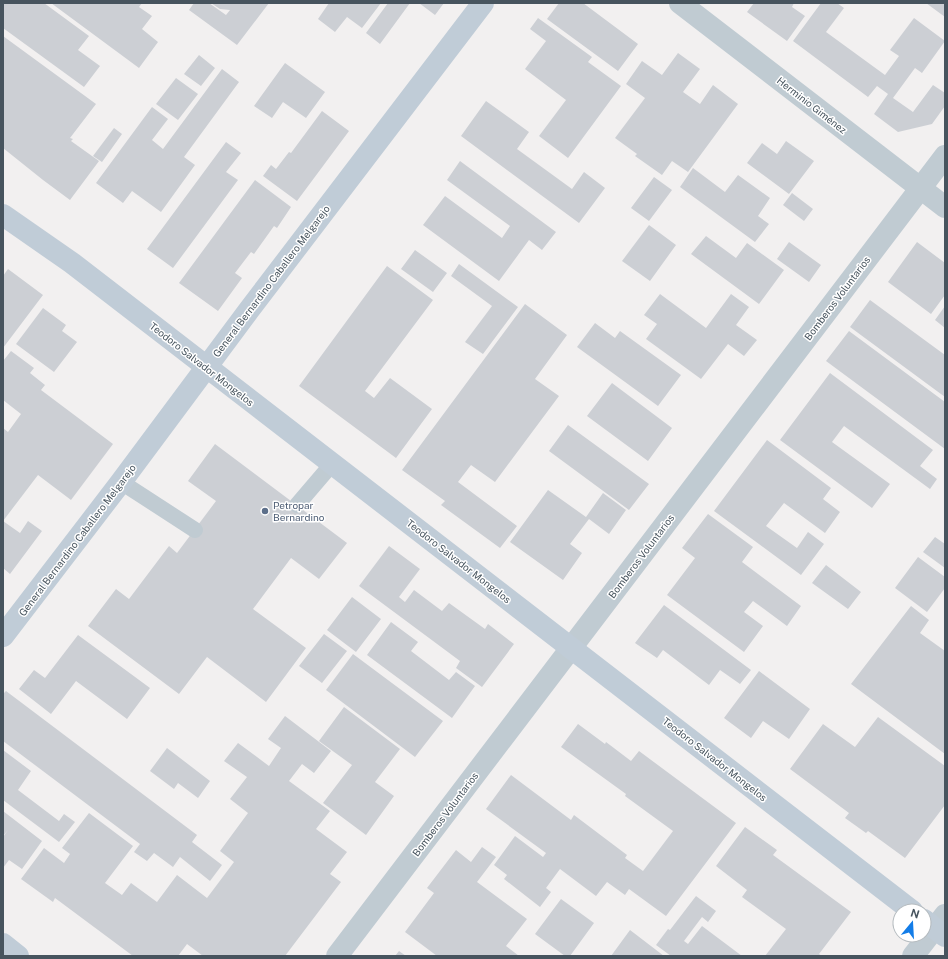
<svg xmlns="http://www.w3.org/2000/svg" width="948" height="959" viewBox="0 0 948 959" font-family="'Public Sans',sans-serif">
  <style>
    .building { fill: #cccfd4 }
    .lines { fill: none; stroke-linecap: round; stroke-linejoin: round }
    .lane { stroke: #c0cbd2; stroke-width: 16 }
    .street { stroke: #c0cbd2; stroke-width: 22 }
    .secondary { stroke: #c0ccd7; stroke-width: 22 }
    .service-dot { fill: #5c6f8a; stroke: #fff; stroke-width: 1.5 }
    .labels { text-anchor: middle; dominant-baseline: central; stroke-width: 3; stroke-linejoin: round; paint-order: stroke }
    .street-label { font-size: 10px; fill: #47545e; stroke: #fff }
    .service-label { font-size: 10px; fill: #4e5e75; stroke: #fff; text-anchor: start }
  </style>
  <rect width="100%" height="100%" fill="#f2f0f0"/>
  <path class="building" d="M 3,3 L 44,3 L 89,36 L 78,50 L 100,66 L 84,87 L 3,28 Z
    M 51,3 L 142,3 L 139,7 L 152,16 L 142,29 L 158,42 L 139,68 Z
    M 194,3 L 209,3 L 226,15 L 230,10 L 220,9 L 211,3 L 269,3 L 237,45 L 189,10 Z
    M 329,3 L 381,3 L 362,28 L 347,17 L 335,32 L 318,19 Z
    M 388,3 L 410,3 L 380,44 L 366,33 Z
    M 419,3 L 444,3 L 435,15 Z
    M 559,3 L 583,3 L 638,44 L 618,71 L 547,19 Z
    M 754,3 L 794,3 L 792,7 L 805,16 L 787,41 L 747,12 Z
    M 821,3 L 837,3 L 844,8 L 826,32 L 885,75 L 899,56 L 890,50 L 914,18 L 945,41 L 922,73 L 915,68 L 893,98 L 913,112 L 933,85 L 945,93 L 945,106 L 932,124 L 898,132 L 874,114 L 888,94 L 877,86 L 868,97 L 793,41 Z
    M 926,3 L 945,3 L 945,17 Z
    M 538,18 L 592,57 L 588,62 L 621,86 L 568,158 L 539,136 L 566,100 L 525,69 L 546,41 L 530,29 Z
    M 3,36 L 96,104 L 70,138 L 73,139 L 71,141 L 99,161 L 70,200 L 43,180 L 3,148 Z
    M 678,53 L 700,69 L 683,92 L 700,104 L 713,85 L 738,104 L 688,172 L 672,161 L 662,175 L 635,156 L 637,154 L 615,138 L 645,98 L 626,84 L 642,61 L 662,75 Z
    M 199,55 L 215,68 L 201,86 L 184,74 Z
    M 285,63 L 325,92 L 306,118 L 283,102 L 272,118 L 254,106 Z
    M 222,69 L 239,82 L 184,157 L 195,165 L 161,212 L 132,191 L 123,203 L 96,183 L 152,107 L 168,119 L 152,140 L 163,149 Z
    M 176,78 L 198,94 L 178,120 L 156,104 Z
    M 486,101 L 529,132 L 517,149 L 572,189 L 584,172 L 605,188 L 579,223 L 461,136 Z
    M 322,111 L 349,131 L 297,201 L 263,176 L 271,165 L 276,169 L 289,152 L 291,153 Z
    M 114,128 L 122,134 L 102,162 L 93,156 Z
    M 786,141 L 814,161 L 789,194 L 747,163 L 762,143 L 777,154 Z
    M 226,142 L 241,153 L 226,172 L 238,180 L 173,268 L 147,249 Z
    M 460,161 L 556,232 L 542,250 L 529,240 L 499,281 L 423,225 L 445,196 L 502,238 L 510,226 L 447,180 Z
    M 693,168 L 725,192 L 738,175 L 770,198 L 758,216 L 769,224 L 755,242 L 680,187 Z
    M 654,177 L 672,190 L 649,221 L 631,208 Z
    M 255,180 L 291,207 L 277,228 L 274,226 L 254,254 L 251,252 L 235,273 L 242,278 L 218,311 L 179,283 Z
    M 792,193 L 813,209 L 804,221 L 783,205 Z
    M 649,225 L 676,245 L 650,281 L 622,261 Z
    M 706,236 L 736,258 L 747,243 L 784,270 L 759,304 L 691,254 Z
    M 789,242 L 821,265 L 809,282 L 777,259 Z
    M 917,242 L 945,263 L 945,295 L 931,314 L 888,282 Z
    M 415,250 L 447,273 L 433,292 L 401,269 Z
    M 459,264 L 518,307 L 483,354 L 465,342 L 492,306 L 451,276 Z
    M 387,266 L 433,300 L 365,391 L 374,398 L 390,378 L 432,409 L 396,458 L 299,386 Z
    M 8,269 L 43,295 L 3,348 L 3,276 Z
    M 660,294 L 706,328 L 731,294 L 749,307 L 736,325 L 757,340 L 744,356 L 728,344 L 701,379 L 646,339 L 657,324 L 644,315 Z
    M 870,300 L 945,355 L 945,397 L 850,327 Z
    M 525,304 L 567,335 L 535,379 L 559,396 L 495,482 L 471,465 L 458,482 L 517,526 L 500,548 L 441,505 L 445,501 L 402,470 Z
    M 945,306 L 945,328 L 935,320 Z
    M 43,308 L 66,325 L 62,331 L 77,342 L 54,372 L 16,344 Z
    M 595,323 L 615,338 L 620,331 L 681,375 L 658,406 L 577,347 Z
    M 849,331 L 945,402 L 945,449 L 826,361 Z
    M 11,351 L 34,368 L 30,373 L 45,385 L 41,390 L 113,444 L 71,500 L 38,475 L 3,521 L 3,428 L 8,432 L 21,414 L 3,400 L 3,361 Z
    M 830,373 L 933,450 L 920,466 L 937,479 L 930,489 L 844,426 L 832,442 L 890,484 L 872,508 L 780,440 Z
    M 612,383 L 672,428 L 648,461 L 587,416 Z
    M 568,425 L 649,484 L 629,510 L 549,451 Z
    M 767,440 L 831,488 L 823,499 L 840,512 L 825,533 L 784,503 L 766,526 L 797,548 L 808,532 L 824,544 L 801,575 L 714,511 Z
    M 215,444 L 347,543 L 319,579 L 291,558 L 253,609 L 306,648 L 266,702 L 207,657 L 179,694 L 88,626 L 116,589 L 129,599 L 169,546 L 177,553 L 216,501 L 188,481 Z
    M 548,490 L 586,517 L 603,493 L 626,510 L 609,534 L 589,519 L 570,544 L 582,553 L 563,580 L 510,542 Z
    M 708,514 L 753,547 L 742,562 L 801,606 L 787,626 L 753,601 L 744,612 L 763,626 L 744,652 L 667,595 L 695,558 L 682,548 Z
    M 3,521 L 20,533 L 28,521 L 42,531 L 10,574 L 3,568 Z
    M 935,537 L 945,544 L 945,568 L 923,552 Z
    M 389,546 L 420,569 L 399,597 L 405,602 L 414,590 L 442,611 L 449,603 L 485,629 L 488,624 L 514,644 L 482,687 L 456,668 L 460,661 L 359,586 Z
    M 918,557 L 945,577 L 945,588 L 927,612 L 895,588 Z
    M 826,565 L 861,592 L 848,609 L 812,583 Z
    M 352,597 L 381,619 L 356,652 L 327,630 Z
    M 664,605 L 751,670 L 740,684 L 720,670 L 709,685 L 663,650 L 657,658 L 635,643 Z
    M 911,606 L 929,620 L 920,633 L 945,651 L 945,754 L 851,684 Z
    M 391,622 L 418,642 L 411,651 L 449,680 L 456,672 L 475,686 L 452,718 L 367,655 Z
    M 324,634 L 347,651 L 322,683 L 299,666 Z
    M 78,635 L 150,688 L 127,719 L 76,681 L 51,714 L 19,689 L 34,670 L 45,678 Z
    M 353,654 L 443,721 L 415,757 L 326,690 Z
    M 759,671 L 810,709 L 789,739 L 763,721 L 751,738 L 724,718 Z
    M 6,691 L 197,835 L 192,842 L 222,865 L 210,881 L 180,857 L 173,867 L 154,853 L 147,861 L 134,852 L 140,844 L 3,741 L 3,694 Z
    M 344,707 L 400,749 L 375,782 L 394,796 L 366,835 L 323,803 L 352,765 L 319,741 Z
    M 285,716 L 331,751 L 314,773 L 302,764 L 289,781 L 330,811 L 316,829 L 347,852 L 330,874 L 341,882 L 285,956 L 203,956 L 187,944 L 178,956 L 133,956 L 55,898 L 53,902 L 21,879 L 44,848 L 64,863 L 70,854 L 62,848 L 89,813 L 133,846 L 105,883 L 122,895 L 131,883 L 157,902 L 177,875 L 207,898 L 234,862 L 220,851 L 248,813 L 230,799 L 247,777 L 224,761 L 238,743 L 269,766 L 281,748 L 268,739 Z
    M 878,717 L 945,766 L 945,805 L 905,858 L 868,831 L 866,833 L 845,818 L 849,813 L 790,769 L 823,724 L 855,747 Z
    M 578,724 L 605,744 L 606,742 L 631,761 L 639,751 L 736,823 L 666,916 L 629,889 L 625,895 L 607,882 L 596,896 L 560,869 L 546,888 L 551,892 L 540,907 L 504,879 L 507,875 L 494,865 L 515,836 L 543,857 L 546,853 L 486,809 L 511,775 L 571,820 L 574,815 L 627,855 L 625,858 L 643,871 L 673,831 L 625,796 L 626,794 L 561,747 Z
    M 167,748 L 210,781 L 198,798 L 178,783 L 174,789 L 150,771 Z
    M 3,750 L 31,771 L 18,790 L 59,821 L 64,814 L 75,822 L 59,842 L 3,800 Z
    M 3,811 L 42,841 L 22,869 L 9,860 L 3,868 L 3,837 L 8,830 L 3,836 Z
    M 745,827 L 777,850 L 773,855 L 851,912 L 819,954 L 822,956 L 765,956 L 786,929 L 742,897 L 747,890 L 716,866 Z
    M 482,847 L 496,857 L 477,882 L 527,919 L 506,946 L 519,956 L 437,956 L 405,932 L 434,893 L 427,888 L 456,850 L 471,862 Z
    M 696,896 L 716,911 L 708,922 L 702,917 L 684,941 L 688,944 L 702,926 L 742,956 L 671,956 L 656,945 L 668,929 L 670,930 Z
    M 561,899 L 594,923 L 570,956 L 565,956 L 535,934 Z
    M 630,930 L 664,956 L 611,956 Z
    M 399,951 L 406,956 L 395,956 Z"/>
  <g class="lines">
    <path class="lane" d="M 121,482 L 195,530
      M 297,505 L 332,464"/>
    <path class="street" d="M 680,3 L 945,207
      M 337,956 L 945,156
      M 913,956 L 945,915"/>
    <path class="secondary" d="M 3,215 L 72,263 L 912,911
      M 3,636 L 121,482 L 249,310 L 483,3
      M 924,920 L 945,936
      M 3,944 L 18,956"/>
  </g>
  <circle class="service-dot" cx="265" cy="511" r="4"/>
  <g class="labels">
    <g class="street-label">
      <text transform="translate(812 105) rotate(38)">Herminio Giménez</text>
      <text transform="translate(271 281) rotate(-53)">General Bernardino Caballero Melgarejo</text>
      <text transform="translate(837 298) rotate(-53)">Bomberos Voluntarios</text>
      <text transform="translate(202 364) rotate(38)">Teodoro Salvador Mongelos</text>
      <text transform="translate(77 540) rotate(-53)">General Bernardino Caballero Melgarejo</text>
      <text transform="translate(641 556) rotate(-53)">Bomberos Voluntarios</text>
      <text transform="translate(459 561) rotate(38)">Teodoro Salvador Mongelos</text>
      <text transform="translate(715 759) rotate(38)">Teodoro Salvador Mongelos</text>
      <text transform="translate(445 814) rotate(-53)">Bomberos Voluntarios</text>
    </g>
    <g class="service-label">
      <text x="273" y="505">Petropar<tspan x="273" dy="12">Bernardino</tspan></text>
    </g>
  </g>
  <rect width="948" height="959" fill="none" stroke="#47545e" stroke-width="8"/>
  <g transform="translate(912 923) rotate(18)"><circle r="19" fill="#ffffff" stroke="#b5bbbf"/>
  <path d="M0-3L7 15L0 10L-7 15Z" fill="#137de8"/>
  <text y="-6" font-size="11" font-weight="bold" text-anchor="middle" fill="#47545e">N</text>
  </g>
</svg>
